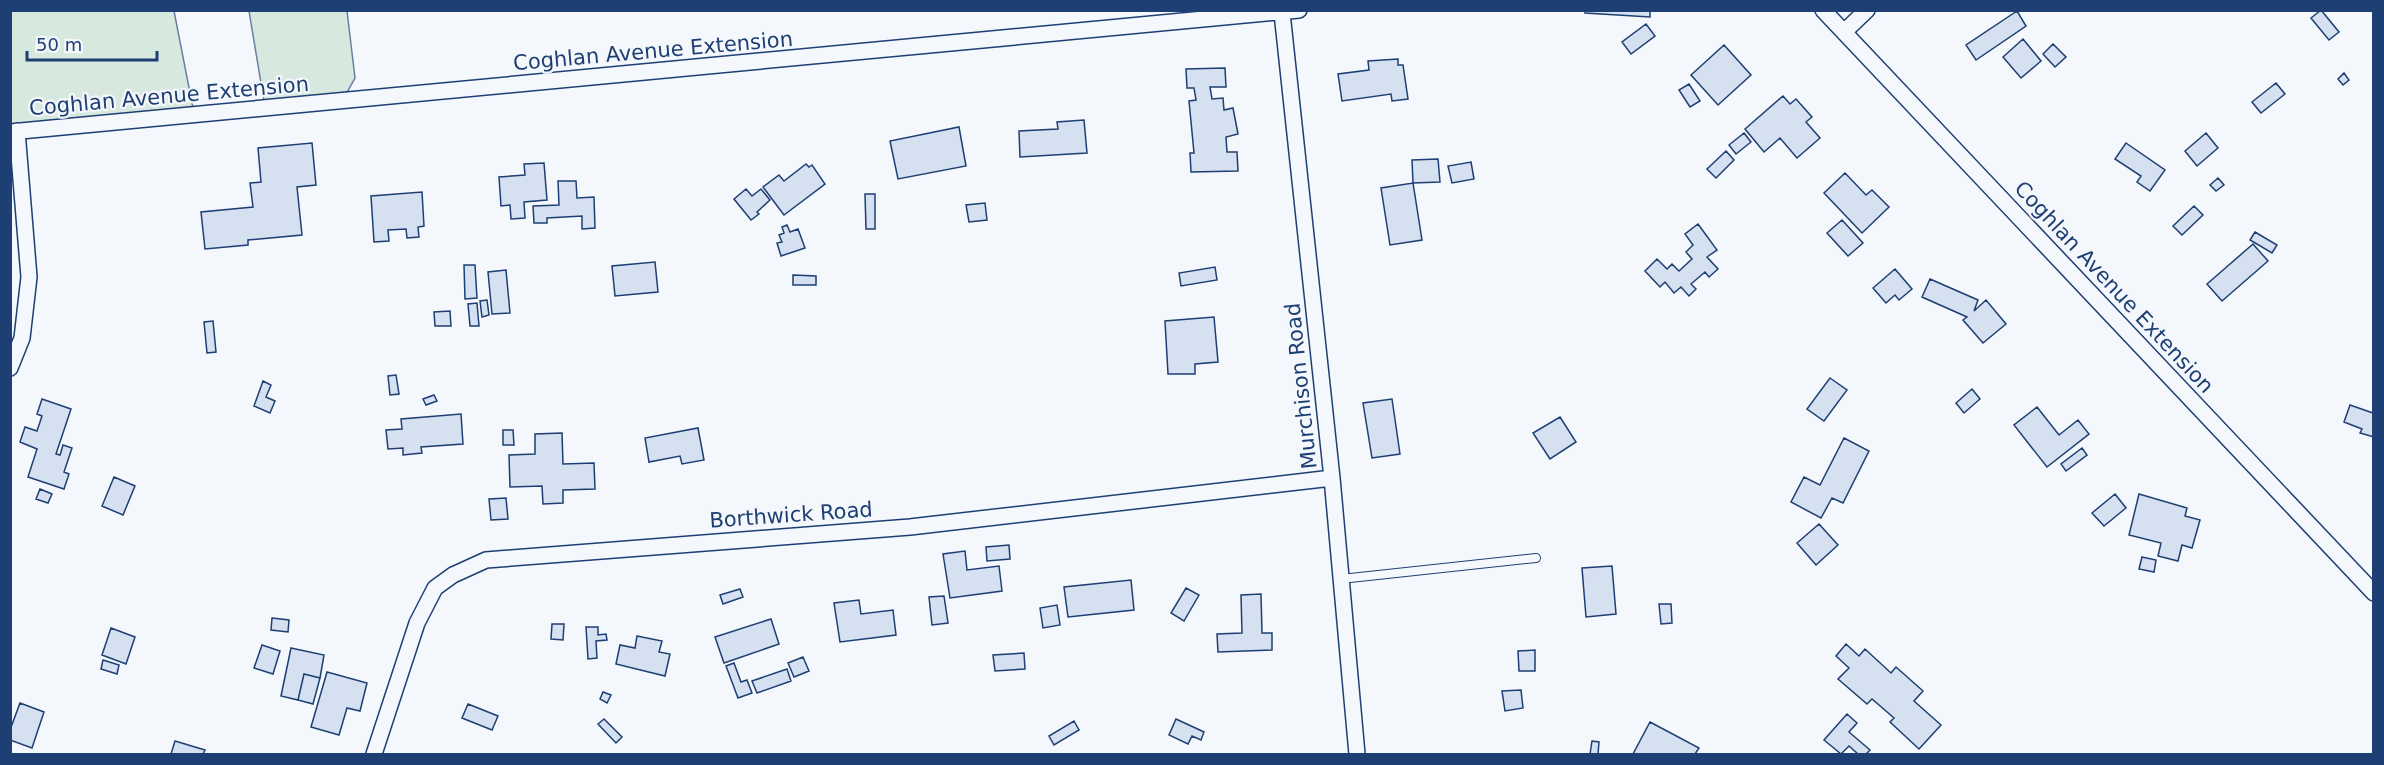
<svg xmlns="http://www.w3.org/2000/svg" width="2384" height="765" viewBox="0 0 2384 765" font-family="'DejaVu Sans',sans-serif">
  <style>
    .green { fill: #d7e8df; stroke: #687fa3; stroke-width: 1.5 }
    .building { fill: #d5e0f0; stroke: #1d3f73; stroke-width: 1.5 }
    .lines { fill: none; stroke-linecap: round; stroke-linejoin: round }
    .lane-casing { stroke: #1d3f73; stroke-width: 10 }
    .street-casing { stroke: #1d3f73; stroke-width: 18 }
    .lane { stroke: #f4f7fb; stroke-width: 8 }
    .street { stroke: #f4f7fb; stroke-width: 15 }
    .labels { text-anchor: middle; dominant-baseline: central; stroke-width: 4.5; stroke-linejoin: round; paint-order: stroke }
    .street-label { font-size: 21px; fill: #1d3f73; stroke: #f4f7fb }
  </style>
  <rect width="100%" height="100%" fill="#f4f7fb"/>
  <path class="green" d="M 10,11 L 174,11 L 194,113 L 11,128 Z
    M 249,11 L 347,11 L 355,78 L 346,94 L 265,107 Z"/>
  <path class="building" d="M 1585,10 L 1650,10 L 1650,17 L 1585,13 Z
    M 2321,10 L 2339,32 L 2329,40 L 2311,18 Z
    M 2017,11 L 2026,26 L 1976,60 L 1966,45 Z
    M 1646,24 L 1655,36 L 1631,54 L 1622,42 Z
    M 2023,39 L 2041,61 L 2021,78 L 2003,57 Z
    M 2053,44 L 2066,57 L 2055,67 L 2043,54 Z
    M 1724,45 L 1751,75 L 1718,105 L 1691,75 Z
    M 1398,59 L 1398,65 L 1403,65 L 1408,99 L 1392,101 L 1391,94 L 1342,101 L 1338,74 L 1369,70 L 1368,61 Z
    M 1225,68 L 1226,87 L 1210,87 L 1212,99 L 1223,98 L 1224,110 L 1233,108 L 1238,134 L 1226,137 L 1227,152 L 1237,152 L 1238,171 L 1191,172 L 1190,153 L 1194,153 L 1189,101 L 1196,100 L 1194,88 L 1187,88 L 1186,69 Z
    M 2344,73 L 2349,80 L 2343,85 L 2338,79 Z
    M 2276,83 L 2285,94 L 2261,113 L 2252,102 Z
    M 1689,84 L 1700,101 L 1690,107 L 1679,90 Z
    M 1783,96 L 1790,104 L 1796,99 L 1812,117 L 1806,122 L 1820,138 L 1797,158 L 1780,138 L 1764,152 L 1745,129 Z
    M 1084,120 L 1087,153 L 1020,157 L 1019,131 L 1058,129 L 1057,122 Z
    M 959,127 L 966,166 L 898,179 L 890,141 Z
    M 1744,133 L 1751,142 L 1736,154 L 1729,145 Z
    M 2206,133 L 2218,148 L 2197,166 L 2185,151 Z
    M 312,143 L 316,185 L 297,187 L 302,235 L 248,240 L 248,245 L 205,249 L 201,212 L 253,207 L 250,183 L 261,182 L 258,148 Z
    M 2126,143 L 2165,170 L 2150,191 L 2137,182 L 2141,176 L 2115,159 Z
    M 1726,151 L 1734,160 L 1716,178 L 1707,169 Z
    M 1438,159 L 1440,182 L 1413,183 L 1412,160 Z
    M 1471,162 L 1474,179 L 1452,183 L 1448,166 Z
    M 544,163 L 547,200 L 524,202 L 525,218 L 511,219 L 510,205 L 501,206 L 499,177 L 525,175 L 524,164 Z
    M 806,164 L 809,167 L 812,165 L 825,184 L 784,215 L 763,187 L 779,175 L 784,181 Z
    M 1845,173 L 1866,195 L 1872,190 L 1889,207 L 1862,233 L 1824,193 Z
    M 2218,178 L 2224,185 L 2216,191 L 2210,185 Z
    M 558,181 L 576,181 L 577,198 L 594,197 L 595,228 L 582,229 L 582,216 L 547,218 L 547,223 L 534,223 L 533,206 L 559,205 Z
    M 1413,183 L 1422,240 L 1390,245 L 1381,188 Z
    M 746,189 L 752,196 L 761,189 L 770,200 L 757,212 L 759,214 L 751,220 L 734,199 Z
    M 422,192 L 424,226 L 418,227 L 419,237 L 407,238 L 406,229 L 388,230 L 389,241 L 374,242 L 371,196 Z
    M 865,194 L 875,194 L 875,229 L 866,229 Z
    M 985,203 L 987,220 L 969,222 L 966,205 Z
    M 2194,206 L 2203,215 L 2182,235 L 2173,226 Z
    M 1842,220 L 1863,243 L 1848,256 L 1827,233 Z
    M 1698,224 L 1717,250 L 1707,257 L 1718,269 L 1709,277 L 1705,272 L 1691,284 L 1696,289 L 1689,296 L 1681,287 L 1674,293 L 1665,282 L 1660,287 L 1645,271 L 1657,259 L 1667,269 L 1672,264 L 1679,271 L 1692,259 L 1686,252 L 1693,245 L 1685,234 Z
    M 787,225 L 790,232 L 798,229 L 805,248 L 781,256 L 777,243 L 782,242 L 779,235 L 784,233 L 782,227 Z
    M 2255,232 L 2277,245 L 2272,253 L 2250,240 Z
    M 2253,244 L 2268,261 L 2222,301 L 2207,284 Z
    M 655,262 L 658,292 L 615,296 L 612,266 Z
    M 464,265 L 475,265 L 477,298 L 465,299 Z
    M 1215,267 L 1217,280 L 1181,286 L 1179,273 Z
    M 1895,269 L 1912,289 L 1899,300 L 1895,295 L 1886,303 L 1873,288 Z
    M 506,270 L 510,313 L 492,314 L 488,272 Z
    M 793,275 L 816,276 L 816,285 L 793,285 Z
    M 1930,279 L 1978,300 L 1974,311 L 1986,300 L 2006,324 L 1983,343 L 1963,320 L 1967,317 L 1922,297 Z
    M 487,300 L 489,315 L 482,317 L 480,301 Z
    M 477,303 L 479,326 L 470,326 L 468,304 Z
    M 450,311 L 451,326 L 435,326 L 434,312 Z
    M 1214,317 L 1218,362 L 1195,364 L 1195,374 L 1168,374 L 1165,321 Z
    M 213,321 L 216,352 L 207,353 L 204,322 Z
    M 396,375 L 399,394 L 390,395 L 388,376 Z
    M 1830,378 L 1847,390 L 1824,421 L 1807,409 Z
    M 263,381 L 271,385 L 266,397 L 275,401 L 270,413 L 254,406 Z
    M 1972,389 L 1980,399 L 1964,413 L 1956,403 Z
    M 434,395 L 437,401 L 426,405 L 423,399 Z
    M 42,399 L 71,409 L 56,454 L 60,455 L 63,445 L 72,448 L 64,472 L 69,474 L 64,489 L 28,477 L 37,449 L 20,442 L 25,427 L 37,431 L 42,416 L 37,414 Z
    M 1392,399 L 1400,454 L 1372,458 L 1363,403 Z
    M 2350,405 L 2373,413 L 2374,410 L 2374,437 L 2360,433 L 2362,429 L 2344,422 Z
    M 2037,407 L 2059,435 L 2078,420 L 2089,434 L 2047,467 L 2014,425 Z
    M 461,414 L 463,444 L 421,447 L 422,453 L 403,455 L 403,448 L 388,449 L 386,430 L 402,429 L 401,419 Z
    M 1560,417 L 1576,442 L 1550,459 L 1533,433 Z
    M 698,428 L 704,460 L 682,464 L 680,456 L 649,462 L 645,438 Z
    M 503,430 L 513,430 L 514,445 L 503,445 Z
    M 562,433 L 563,464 L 594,463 L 595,489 L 563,490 L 563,503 L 543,504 L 542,486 L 510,487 L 509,455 L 535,454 L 535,434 Z
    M 1844,438 L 1869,451 L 1843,503 L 1832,498 L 1821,518 L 1791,502 L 1804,477 L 1820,485 Z
    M 2082,448 L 2087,455 L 2066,471 L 2061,464 Z
    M 114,477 L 135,486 L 123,515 L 102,506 Z
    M 40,489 L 52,494 L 48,503 L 36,499 Z
    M 2115,494 L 2126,508 L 2104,526 L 2092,513 Z
    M 2139,494 L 2187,508 L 2185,516 L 2200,520 L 2192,548 L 2182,545 L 2178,561 L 2158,556 L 2161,543 L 2129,535 Z
    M 506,498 L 508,519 L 491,520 L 489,499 Z
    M 1819,524 L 1838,545 L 1816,565 L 1797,543 Z
    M 1009,545 L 1010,559 L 987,561 L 986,547 Z
    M 965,551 L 967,570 L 999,566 L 1002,591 L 950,598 L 943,554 Z
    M 2142,557 L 2156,560 L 2154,572 L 2139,569 Z
    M 1612,566 L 1616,614 L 1586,617 L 1582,568 Z
    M 1131,580 L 1134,610 L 1068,617 L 1064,587 Z
    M 1186,588 L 1199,595 L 1184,621 L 1171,613 Z
    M 740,589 L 743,597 L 723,604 L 720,595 Z
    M 1261,594 L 1262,633 L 1272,633 L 1272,650 L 1218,652 L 1217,634 L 1242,633 L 1241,595 Z
    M 944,596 L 948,623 L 932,625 L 929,597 Z
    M 859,600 L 861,614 L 893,610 L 896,635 L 840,642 L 834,603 Z
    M 1659,604 L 1671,604 L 1672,623 L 1661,624 Z
    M 1057,605 L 1060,625 L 1043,628 L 1040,608 Z
    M 272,618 L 289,620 L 288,632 L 271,630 Z
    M 771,619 L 779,644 L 724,663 L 715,637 Z
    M 552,624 L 564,624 L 563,640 L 551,639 Z
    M 586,627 L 598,627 L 598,635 L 606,634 L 607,640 L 596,641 L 597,658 L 588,659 Z
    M 111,628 L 135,637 L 126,664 L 102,655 Z
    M 637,636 L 662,641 L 659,652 L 670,654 L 665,676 L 616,664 L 620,645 L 635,648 Z
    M 1846,644 L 1859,656 L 1865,649 L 1891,673 L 1896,667 L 1923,691 L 1914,701 L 1941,725 L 1919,749 L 1890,722 L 1894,718 L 1872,699 L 1867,704 L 1838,679 L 1849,668 L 1836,656 Z
    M 262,645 L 280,651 L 273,674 L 254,668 Z
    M 291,648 L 324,655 L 320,678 L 304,674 L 298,700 L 281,696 Z
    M 1535,650 L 1535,671 L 1519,671 L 1518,651 Z
    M 1024,653 L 1025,669 L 995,671 L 993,655 Z
    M 803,657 L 809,671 L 794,677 L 788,663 Z
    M 103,660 L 119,665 L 117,674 L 101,669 Z
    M 734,663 L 741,682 L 747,680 L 752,693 L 738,698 L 726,666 Z
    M 787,669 L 791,681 L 757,693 L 752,681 Z
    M 327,672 L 367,683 L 360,711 L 347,708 L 339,735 L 311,727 Z
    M 304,674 L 320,678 L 313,704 L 298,700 Z
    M 1521,690 L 1523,708 L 1505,711 L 1502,691 Z
    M 603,692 L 611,695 L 607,703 L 600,699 Z
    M 20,703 L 44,712 L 32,748 L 10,740 L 10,730 Z
    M 468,704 L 498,716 L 492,730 L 462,718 Z
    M 1847,714 L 1857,723 L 1849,732 L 1870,750 L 1866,754 L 1858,754 L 1849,746 L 1841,754 L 1824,740 Z
    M 604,719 L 622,737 L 616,743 L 598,724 Z
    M 1176,719 L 1204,732 L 1201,740 L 1192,736 L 1188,744 L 1169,735 Z
    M 1074,721 L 1079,730 L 1054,745 L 1049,736 Z
    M 1650,722 L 1699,748 L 1695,754 L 1633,754 Z
    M 175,741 L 205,750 L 203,754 L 171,754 Z
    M 1592,741 L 1599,742 L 1598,754 L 1590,754 Z"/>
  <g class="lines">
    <g class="lane-casing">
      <path id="lane" d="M 1341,579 L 1536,558"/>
    </g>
    <g class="street-casing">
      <path id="street" d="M 1823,10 L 2374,593
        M 1282,13 L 1332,478 L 1357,754
        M 1844,32 L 1867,10
        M 10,132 L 1299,10
        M 10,368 L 22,338 L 29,277 L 17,131
        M 374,754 L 417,623 L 435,588 L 453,575 L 486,560 L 910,527 L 1332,478"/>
    </g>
    <use href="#lane" class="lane"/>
    <use href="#street" class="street"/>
  </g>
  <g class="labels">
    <g class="street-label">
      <text transform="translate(653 51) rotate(-5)">Coghlan Avenue Extension</text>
      <text transform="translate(169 96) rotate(-5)">Coghlan Avenue Extension</text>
      <text transform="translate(2114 287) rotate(47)">Coghlan Avenue Extension</text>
      <text transform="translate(1301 386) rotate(-96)">Murchison Road</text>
      <text transform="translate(791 515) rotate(-4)">Borthwick Road</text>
    </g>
  </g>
  <rect width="2384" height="765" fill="none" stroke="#1d3f73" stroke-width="24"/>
  <path d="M27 51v9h130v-9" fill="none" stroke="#1d3f73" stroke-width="3"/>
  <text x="36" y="51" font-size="18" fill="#1d3f73" stroke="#f4f7fb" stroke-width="4.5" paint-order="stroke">50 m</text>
</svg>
